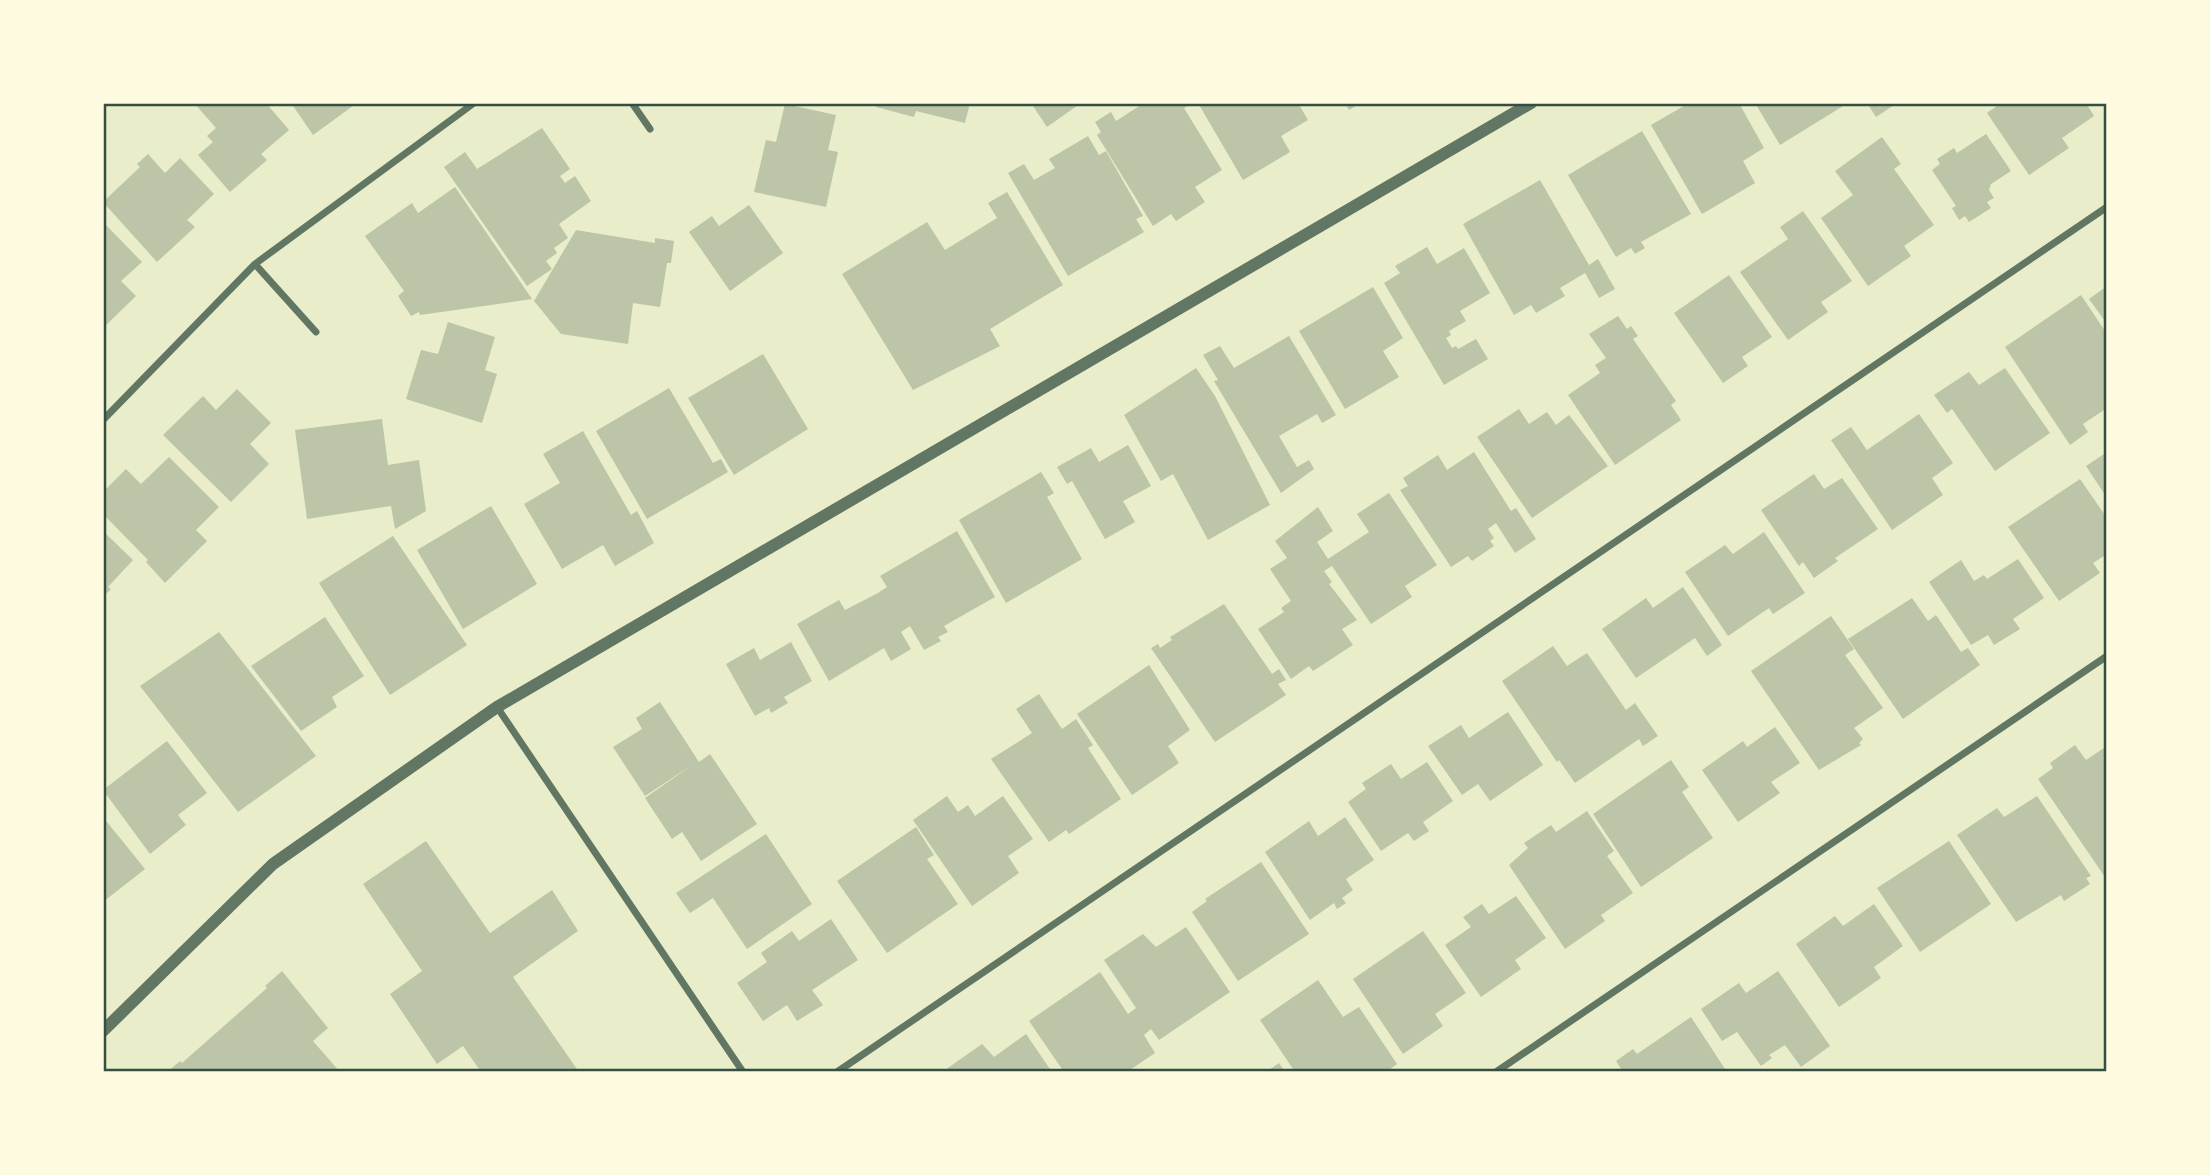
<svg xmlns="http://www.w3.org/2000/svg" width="2210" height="1175" viewBox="0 0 2210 1175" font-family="'PT Sans',sans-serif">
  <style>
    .building { fill: #bcc5a7 }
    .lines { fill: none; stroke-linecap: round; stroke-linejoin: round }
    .minor { stroke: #617663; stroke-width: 7 }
    .tertiary { stroke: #617663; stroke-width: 12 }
    .neatline { fill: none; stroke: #344e41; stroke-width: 2.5 }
  </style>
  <rect width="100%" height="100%" fill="#e9edc9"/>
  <path class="building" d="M 194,103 L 266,103 L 289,130 L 261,154 L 267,160 L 230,192 L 198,155 L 213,142 L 207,136 L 216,128 Z
    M 291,103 L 357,103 L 313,135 Z
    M 877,103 L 970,103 L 965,123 L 916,111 L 914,117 L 876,107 Z
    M 1031,103 L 1081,103 L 1047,127 Z
    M 1144,103 L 1187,103 L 1188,106 L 1184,108 L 1222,170 L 1195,187 L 1205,202 L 1176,221 L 1171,214 L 1153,226 L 1097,135 L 1101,132 L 1095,122 L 1111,112 L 1116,121 Z
    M 1198,103 L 1298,103 L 1308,120 L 1281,136 L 1290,152 L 1243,180 Z
    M 1345,103 L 1361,103 L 1349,110 Z
    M 1689,103 L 1739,103 L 1764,148 L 1743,161 L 1755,183 L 1702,214 L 1651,125 Z
    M 1755,103 L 1848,103 L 1780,145 Z
    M 1867,103 L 1897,103 L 1876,117 Z
    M 2001,103 L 2086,103 L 2094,116 L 2062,138 L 2069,148 L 2029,175 L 1987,113 Z
    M 785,104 L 836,115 L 828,150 L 838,152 L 826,207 L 754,192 L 766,140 L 776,142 Z
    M 542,128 L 570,169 L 560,176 L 565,183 L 575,176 L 591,201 L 559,224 L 568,238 L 554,248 L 557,253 L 546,261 L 552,269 L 527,286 L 444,167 L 465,152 L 477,169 Z
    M 1642,131 L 1691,214 L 1641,242 L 1645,248 L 1635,254 L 1631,248 L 1616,257 L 1568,175 Z
    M 1986,134 L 2011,171 L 1991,184 L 1989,190 L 1994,198 L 1987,202 L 1991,208 L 1969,222 L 1965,216 L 1959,220 L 1952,208 L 1956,206 L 1932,170 L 1940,164 L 1937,159 L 1954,148 L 1957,153 Z
    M 1088,136 L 1099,155 L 1106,151 L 1143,216 L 1136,219 L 1144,232 L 1068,276 L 1008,173 L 1024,164 L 1034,180 L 1055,168 L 1049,159 Z
    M 1882,137 L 1901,164 L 1894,169 L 1934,225 L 1904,246 L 1911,256 L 1868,286 L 1821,218 L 1853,195 L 1835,171 Z
    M 148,154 L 165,173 L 180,158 L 214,194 L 187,220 L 195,227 L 157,262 L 103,202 L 140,167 L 137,164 Z
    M 1540,180 L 1589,265 L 1598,259 L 1615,289 L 1599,298 L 1585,273 L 1560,288 L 1565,296 L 1536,313 L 1531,305 L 1514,315 L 1463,224 Z
    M 455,187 L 532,299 L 420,315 L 419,312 L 411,316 L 398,296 L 404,291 L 365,236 L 412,203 L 418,213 Z
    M 1007,192 L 1063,285 L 990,329 L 1000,346 L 913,390 L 842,274 L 927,222 L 945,250 L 997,218 L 988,203 Z
    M 749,205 L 783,253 L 730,291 L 689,232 L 712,216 L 719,226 Z
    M 1803,211 L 1852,281 L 1821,302 L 1828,312 L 1788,340 L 1740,272 L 1788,239 L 1780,227 Z
    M 103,222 L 142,262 L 121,281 L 136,296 L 103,328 Z
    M 576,230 L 655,243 L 655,238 L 674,241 L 671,263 L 667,263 L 660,307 L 633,303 L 628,344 L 561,334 L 534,301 Z
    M 1427,247 L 1437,264 L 1464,248 L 1490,293 L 1460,311 L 1466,321 L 1449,331 L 1451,335 L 1446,338 L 1452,348 L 1456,346 L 1458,349 L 1476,339 L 1488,359 L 1444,385 L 1384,283 L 1400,273 L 1395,266 Z
    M 1729,275 L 1772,337 L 1742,357 L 1748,366 L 1723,383 L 1674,313 Z
    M 2107,286 L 2107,324 L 2089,299 Z
    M 1373,287 L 1403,338 L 1383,351 L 1399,377 L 1345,409 L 1299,331 Z
    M 2081,295 L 2107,334 L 2107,408 L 2083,424 L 2088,432 L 2070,445 L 2005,347 Z
    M 1618,316 L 1627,329 L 1631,326 L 1638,336 L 1633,339 L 1676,401 L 1671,405 L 1681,420 L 1615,465 L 1568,395 L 1600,373 L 1595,365 L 1606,358 L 1589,334 Z
    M 448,322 L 495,337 L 485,370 L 497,374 L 482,423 L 406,399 L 421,350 L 438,354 Z
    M 1289,336 L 1336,415 L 1322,423 L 1317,414 L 1279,436 L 1297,467 L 1309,460 L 1314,469 L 1281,493 L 1214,381 L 1218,380 L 1203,355 L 1220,346 L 1234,368 Z
    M 763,354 L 808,429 L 734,475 L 688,398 Z
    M 1196,368 L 1215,396 L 1270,505 L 1208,540 L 1173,474 L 1161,481 L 1124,415 Z
    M 2005,368 L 2050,433 L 1995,471 L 1952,409 L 1947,413 L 1934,395 L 1969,372 L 1979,385 Z
    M 669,388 L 713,463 L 721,459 L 728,472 L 647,519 L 596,431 Z
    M 237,389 L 271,423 L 250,444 L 269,464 L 231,502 L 163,435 L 203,396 L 216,410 Z
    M 1519,409 L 1529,424 L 1547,412 L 1556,425 L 1569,415 L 1608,466 L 1532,518 L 1477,437 Z
    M 1919,414 L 1953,463 L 1932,478 L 1943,495 L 1892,530 L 1831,440 L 1851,427 L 1867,450 Z
    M 382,419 L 388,465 L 419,460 L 426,511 L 395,529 L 391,506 L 307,519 L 295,430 Z
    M 583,431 L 631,515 L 637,511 L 654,543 L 615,566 L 603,545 L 562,569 L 524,504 L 560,483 L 543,454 Z
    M 1128,445 L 1151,486 L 1123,501 L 1135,522 L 1105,539 L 1072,481 L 1067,484 L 1057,467 L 1091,448 L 1099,462 Z
    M 1474,452 L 1511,511 L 1516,508 L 1536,539 L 1515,553 L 1496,523 L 1488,529 L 1494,538 L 1490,541 L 1494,546 L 1472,561 L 1468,556 L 1451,567 L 1400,490 L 1408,486 L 1403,478 L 1438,455 L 1447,470 Z
    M 2107,452 L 2107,498 L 2086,466 Z
    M 169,457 L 219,507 L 196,530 L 207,541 L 165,583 L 146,562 L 148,560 L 103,514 L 103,492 L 126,469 L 141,484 Z
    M 1041,472 L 1054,493 L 1047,497 L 1082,559 L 1006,603 L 959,520 Z
    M 1814,474 L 1824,489 L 1842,478 L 1878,529 L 1835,558 L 1838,561 L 1814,578 L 1803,562 L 1799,566 L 1761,510 Z
    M 2080,479 L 2107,518 L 2107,554 L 2093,563 L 2100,573 L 2059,601 L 2008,527 Z
    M 1389,493 L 1437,565 L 1405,586 L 1412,597 L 1371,624 L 1332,566 L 1324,571 L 1332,582 L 1329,584 L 1357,620 L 1342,629 L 1353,645 L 1313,671 L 1309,666 L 1291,679 L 1258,629 L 1284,612 L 1281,608 L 1291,601 L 1270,569 L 1287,558 L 1275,541 L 1318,507 L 1333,531 L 1317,542 L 1328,559 L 1369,532 L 1357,514 Z
    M 491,506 L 537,584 L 463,629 L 417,550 Z
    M 103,531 L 133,560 L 108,587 L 111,589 L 103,597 Z
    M 957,531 L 995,597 L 944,626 L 948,632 L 938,637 L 941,641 L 924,650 L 910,626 L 901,632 L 911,649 L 891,661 L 884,648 L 829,681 L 797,624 L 839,600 L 845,610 L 878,593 L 887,587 L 880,576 Z
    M 1764,532 L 1805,593 L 1773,614 L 1769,608 L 1728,636 L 1685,572 L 1725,545 L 1733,554 Z
    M 393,536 L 467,645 L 390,695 L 319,583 Z
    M 2018,559 L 2044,598 L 2013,619 L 2020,629 L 1994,645 L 1988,635 L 1971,645 L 1929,582 L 1961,560 L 1974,581 L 1984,575 L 1987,579 Z
    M 1683,587 L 1722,645 L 1707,656 L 1695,638 L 1636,678 L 1602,629 L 1646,598 L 1653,608 Z
    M 1912,598 L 1928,621 L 1936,615 L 1961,652 L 1968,648 L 1980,665 L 1903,719 L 1848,639 Z
    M 1224,604 L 1272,674 L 1279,669 L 1286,680 L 1278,684 L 1286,695 L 1215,742 L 1151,648 L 1158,644 L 1160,648 L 1172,640 L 1170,637 Z
    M 1831,616 L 1854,649 L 1845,655 L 1883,708 L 1854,728 L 1863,739 L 1859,743 L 1861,745 L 1819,770 L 1751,671 Z
    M 325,617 L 364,676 L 332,697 L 337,707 L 301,731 L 251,666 Z
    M 219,632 L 316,756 L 238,812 L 140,686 Z
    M 791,642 L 812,681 L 784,697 L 788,703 L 771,713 L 769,708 L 755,716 L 726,664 L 754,648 L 760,660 Z
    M 1553,646 L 1567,666 L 1587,653 L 1626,710 L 1635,703 L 1658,736 L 1643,746 L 1639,739 L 1575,783 L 1559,760 L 1557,762 L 1502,681 Z
    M 1149,665 L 1190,730 L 1168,746 L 1179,763 L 1132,795 L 1077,714 Z
    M 1039,694 L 1062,729 L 1076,719 L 1093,745 L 1088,748 L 1121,799 L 1069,834 L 1066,830 L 1049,842 L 991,759 L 1032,733 L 1016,709 Z
    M 660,702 L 699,762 L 710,754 L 757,824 L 701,861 L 682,832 L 672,839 L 645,798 L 692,765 L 645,796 L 613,747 L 642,729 L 636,718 Z
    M 1508,712 L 1543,765 L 1490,801 L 1478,784 L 1462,795 L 1428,746 L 1461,725 L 1469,738 Z
    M 1775,727 L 1800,763 L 1771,782 L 1780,793 L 1738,822 L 1702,770 L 1743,741 L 1747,747 Z
    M 167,741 L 207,793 L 178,815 L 186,825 L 150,854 L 103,790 Z
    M 2075,745 L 2086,760 L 2107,746 L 2107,880 L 2038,779 L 2053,768 L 2050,763 Z
    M 1671,760 L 1689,787 L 1682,792 L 1713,838 L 1641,887 L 1593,814 Z
    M 1427,762 L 1453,801 L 1423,822 L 1429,831 L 1414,841 L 1408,833 L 1381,851 L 1348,802 L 1366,789 L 1362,783 L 1391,764 L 1401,779 Z
    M 947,796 L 958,812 L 968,805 L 975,816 L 1003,796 L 1033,839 L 1008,856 L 1019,873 L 972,906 L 913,820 Z
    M 2037,796 L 2091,876 L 2086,878 L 2090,884 L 2064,901 L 2061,895 L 2016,922 L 1957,835 L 1997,808 L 2004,817 Z
    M 1587,811 L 1614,851 L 1607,856 L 1633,893 L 1601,915 L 1605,921 L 1565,949 L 1509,865 L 1528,848 L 1524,843 L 1551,825 L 1556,832 Z
    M 103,817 L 145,869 L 103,902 Z
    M 1345,817 L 1374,860 L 1346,879 L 1353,890 L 1342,898 L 1346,903 L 1337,909 L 1334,903 L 1310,920 L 1265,852 L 1309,821 L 1318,836 Z
    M 916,827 L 934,855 L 927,859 L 958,904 L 887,953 L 837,881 Z
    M 766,834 L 812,904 L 747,949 L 713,898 L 690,913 L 676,893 Z
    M 426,841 L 490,933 L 552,890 L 578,931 L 513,977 L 579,1072 L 481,1072 L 463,1046 L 437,1064 L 390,994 L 422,971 L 363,884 Z
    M 1949,841 L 1991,904 L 1920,952 L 1877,888 Z
    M 1261,862 L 1309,934 L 1238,981 L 1192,912 L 1207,901 L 1205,899 Z
    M 1516,896 L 1546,938 L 1515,960 L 1521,969 L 1481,997 L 1445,945 L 1471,927 L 1463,917 L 1482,904 L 1489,914 Z
    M 1874,904 L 1903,946 L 1874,967 L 1881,978 L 1839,1007 L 1796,944 L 1835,916 L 1843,926 Z
    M 831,919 L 858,960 L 812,990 L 823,1005 L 797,1021 L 787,1005 L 763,1021 L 737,983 L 767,962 L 761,953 L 792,931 L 799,941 Z
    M 1186,927 L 1230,992 L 1159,1040 L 1151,1029 L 1144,1035 L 1155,1053 L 1127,1072 L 1096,1072 L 1094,1069 L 1089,1072 L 1064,1072 L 1029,1021 L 1100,972 L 1128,1014 L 1136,1008 L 1104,960 L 1143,934 L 1156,947 Z
    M 1423,931 L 1466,993 L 1435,1014 L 1443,1026 L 1403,1054 L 1353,979 Z
    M 282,971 L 328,1028 L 313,1041 L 340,1072 L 167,1072 L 180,1061 L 182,1063 L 267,988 L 265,986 Z
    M 1778,971 L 1830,1046 L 1801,1067 L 1785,1045 L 1769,1055 L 1772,1058 L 1761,1066 L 1737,1032 L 1722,1041 L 1701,1009 L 1739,983 L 1746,993 Z
    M 1318,980 L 1343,1017 L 1359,1007 L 1397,1064 L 1386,1072 L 1295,1072 L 1260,1020 Z
    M 1691,1017 L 1727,1072 L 1623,1072 L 1616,1061 L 1633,1049 L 1637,1054 Z
    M 1026,1034 L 1052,1072 L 945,1070 L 982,1044 L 994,1057 Z
    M 1279,1063 L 1285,1072 L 1266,1072 Z"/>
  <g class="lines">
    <path class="minor" d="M 632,103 L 650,129
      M 255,264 L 316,332
      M 103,420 L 255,264 L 474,103
      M 497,707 L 743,1072
      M 837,1072 L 2107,207
      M 1496,1072 L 2107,656"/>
    <path class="tertiary" d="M 103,1031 L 273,864 L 497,707 L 1531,103"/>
  </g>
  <rect width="2210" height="1175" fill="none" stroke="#fefae0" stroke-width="210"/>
  <rect x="105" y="105" width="2000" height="965" class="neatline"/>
</svg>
